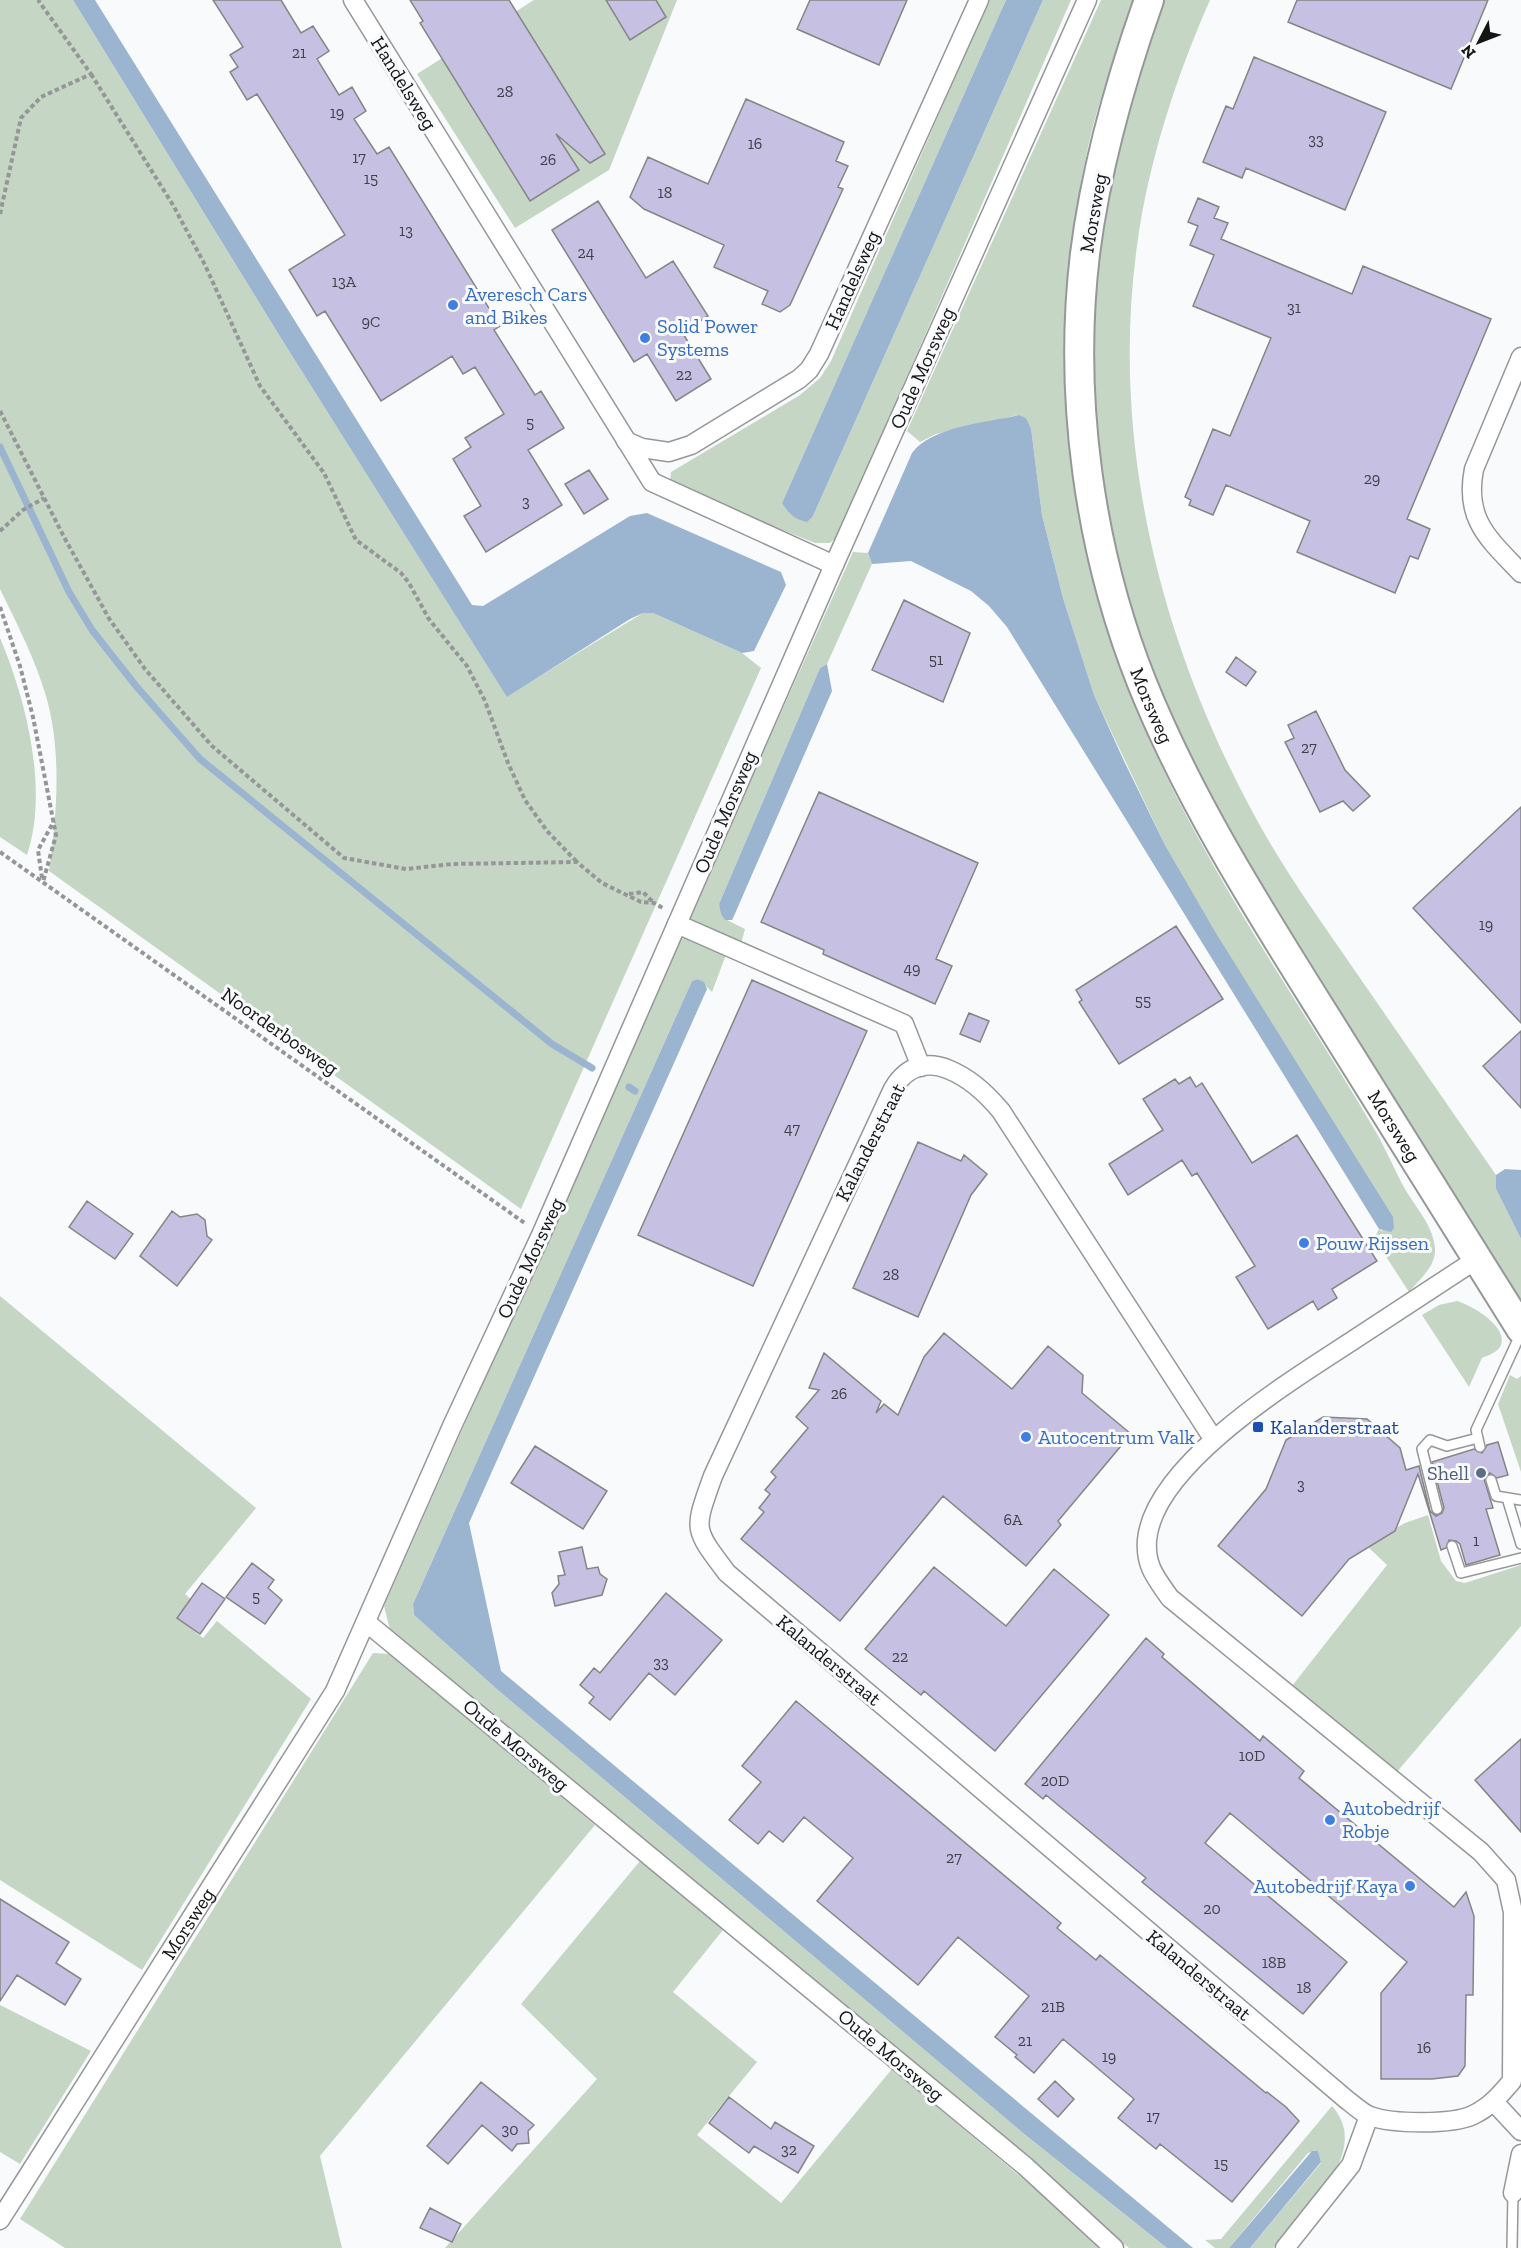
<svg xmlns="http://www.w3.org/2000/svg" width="1521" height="2248" viewBox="0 0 1521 2248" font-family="'Zilla Slab',serif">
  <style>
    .green { fill: #c5d6c5 }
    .water { fill: #9bb5d0 }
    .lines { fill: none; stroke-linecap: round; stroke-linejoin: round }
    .stream { stroke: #9bb5d0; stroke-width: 7 }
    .building { fill: #c6c0e2; stroke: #858586; stroke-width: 1.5 }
    .lane-casing { stroke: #969798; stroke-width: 12 }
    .street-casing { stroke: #969798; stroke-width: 21 }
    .primary-casing { stroke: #969798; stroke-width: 32 }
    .path { stroke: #959697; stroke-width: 4; stroke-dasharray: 4.5 3; stroke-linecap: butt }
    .lane { stroke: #fff; stroke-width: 9 }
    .street { stroke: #fff; stroke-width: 18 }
    .primary { stroke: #fff; stroke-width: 28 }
    .shop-dot { fill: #3f7fe0; stroke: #f8fafb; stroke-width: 2 }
    .transit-dot { fill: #1a4fb4; stroke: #f8fafb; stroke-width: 2 }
    .service-dot { fill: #5c6f8a; stroke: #f8fafb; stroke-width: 2 }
    .labels { text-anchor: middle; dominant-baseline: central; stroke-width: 6; stroke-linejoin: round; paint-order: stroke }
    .number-label { font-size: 16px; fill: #414049 }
    .street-label { font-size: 20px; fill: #151516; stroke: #f8fafb }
    .shop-label { font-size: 20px; fill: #366cbe; stroke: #f8fafb; text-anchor: start }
    .transit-label { font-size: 20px; fill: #164399; stroke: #f8fafb; text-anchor: start }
    .service-label { font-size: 20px; fill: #4e5e75; stroke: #f8fafb; text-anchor: end }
  </style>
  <rect width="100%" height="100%" fill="#f8fafb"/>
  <path class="green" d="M 0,0 L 73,0 L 284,343 L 507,696 L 643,613 L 653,613 L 742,653 L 761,668 L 521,1209 L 49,871 C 57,814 62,751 46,696 C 35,659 17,624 0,589 Z
    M 534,0 L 677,0 L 609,170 L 515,228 L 417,74 Z
    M 989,0 L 1006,0 L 782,503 L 813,516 L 1043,0 L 1071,0 L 837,537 L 830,543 L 815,543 L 673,486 L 670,482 L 671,472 L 800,395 L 820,378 L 831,361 Z
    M 1101,0 L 1135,0 C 1118,48 1099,97 1088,147 C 1034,394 1076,612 1195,832 C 1249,933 1315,1028 1373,1127 C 1385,1147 1394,1169 1405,1189 C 1416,1208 1436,1229 1435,1252 C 1434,1268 1418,1281 1409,1292 L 1374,1238 L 1379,1229 L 1383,1232 L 1165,845 L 1094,695 L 1063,598 L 1042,515 L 1031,428 L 1026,418 L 1018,415 L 936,434 L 920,442 L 907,431 Z
    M 1163,0 L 1210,0 C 1176,77 1148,163 1137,246 C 1110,441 1160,640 1252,811 C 1281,866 1318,917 1353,968 C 1401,1037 1448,1106 1496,1175 L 1496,1189 L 1521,1239 L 1521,1303 L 1424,1153 L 1190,770 L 1122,598 L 1091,408 L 1093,270 L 1123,116 Z
    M 853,552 L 868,553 L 872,564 L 827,664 L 820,668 L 719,904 L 725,919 L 745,929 L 741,944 L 694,925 L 689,918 Z
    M 0,638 C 26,699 49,790 27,855 L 0,837 Z
    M 692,936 L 727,952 L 712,992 L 699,979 L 692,981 L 413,1604 L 414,1615 L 499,1691 L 1023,2133 L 1167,2248 L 1129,2248 L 391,1634 L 384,1606 L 680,939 Z
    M 0,1296 L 256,1508 L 185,1594 L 193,1601 L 178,1618 L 203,1638 L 217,1621 L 311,1699 L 142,1970 L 0,1880 Z
    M 1457,1301 C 1471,1305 1508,1326 1501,1345 C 1498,1352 1489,1355 1482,1358 L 1469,1387 L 1422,1315 L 1439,1305 Z
    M 1510,1375 L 1517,1379 L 1521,1376 L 1521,1472 L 1498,1404 Z
    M 1428,1515 L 1441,1561 L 1456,1581 L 1465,1583 L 1521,1565 L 1521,1626 L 1396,1773 L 1292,1686 L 1387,1565 L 1366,1545 L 1405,1523 Z
    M 373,1653 L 390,1654 L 595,1825 L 320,2156 L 342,2248 L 65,2248 L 20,2219 Z
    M 640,1861 L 723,1930 L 673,1992 L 757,2062 L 697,2135 L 781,2203 L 892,2069 L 1106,2248 L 445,2248 L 597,2079 L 521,2004 Z
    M 0,2005 L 91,2051 L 20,2164 L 0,2152 Z
    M 1332,2106 C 1374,2153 1302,2213 1273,2248 L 1250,2248 L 1321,2163 L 1318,2151 L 1308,2153 L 1229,2248 L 1215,2248 L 1205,2240 L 1221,2239 Z"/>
  <path class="water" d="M 73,0 L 95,0 L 472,605 L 483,606 L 630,516 L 647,513 L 781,572 L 786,585 L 754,651 L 742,653 L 653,613 L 643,613 L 630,619 L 507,697 L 284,343 Z
    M 1006,0 L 1043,0 L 813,516 L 807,522 C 794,519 789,514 782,503 Z
    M 1019,415 L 1026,418 L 1031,428 L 1042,515 L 1063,598 L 1094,695 L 1124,761 L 1165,845 L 1214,930 L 1393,1217 L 1394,1228 L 1391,1232 L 1379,1229 L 1007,627 L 989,606 L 971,591 L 911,561 L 872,564 L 868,553 L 912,453 C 932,426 986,423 1019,415 Z
    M 827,664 L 832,691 L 734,916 L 732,920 L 725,920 L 721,914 L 719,904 L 820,668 Z
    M 698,979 L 704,982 L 707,989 L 469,1523 L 501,1671 L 1193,2248 L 1167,2248 L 1023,2133 L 499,1691 L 414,1615 L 413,1604 L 692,981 Z
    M 1505,1169 L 1521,1170 L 1521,1239 L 1496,1189 L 1496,1175 Z
    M 1312,2151 L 1318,2151 L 1321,2162 L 1250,2248 L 1229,2248 Z"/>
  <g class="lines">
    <path class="stream" d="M 0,447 L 69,592 L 92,630 L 136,686 L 200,759 L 552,1044 L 592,1068
      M 629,1087 L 635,1091"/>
  </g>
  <path class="building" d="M 213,0 L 281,0 L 301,33 L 313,26 L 329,51 L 317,59 L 339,95 L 352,87 L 366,111 L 354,119 L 377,154 L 389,147 L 500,326 L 494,330 L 535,395 L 541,391 L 564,428 L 528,450 L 562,505 L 486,552 L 464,516 L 481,506 L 453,459 L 471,447 L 465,438 L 504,414 L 475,367 L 463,374 L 452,356 L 381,401 L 325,311 L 317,316 L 289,270 L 345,235 L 257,94 L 247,100 L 230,72 L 238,67 L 230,55 L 243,47 Z
    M 410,0 L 509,0 L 605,154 L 590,163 L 556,134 L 579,170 L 530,201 L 420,23 L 423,21 Z
    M 606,0 L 656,0 L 666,17 L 630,40 Z
    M 810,0 L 907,0 L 879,65 L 797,29 Z
    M 1297,0 L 1488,0 L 1451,89 L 1288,22 Z
    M 1254,57 L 1386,112 L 1345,210 L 1246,168 L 1242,178 L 1203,162 L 1226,106 L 1233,109 Z
    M 746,99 L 844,142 L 836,161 L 848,166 L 838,187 L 843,189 L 790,305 L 780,312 L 762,304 L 768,291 L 714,267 L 724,245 L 644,209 L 630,197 L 648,157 L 708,184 Z
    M 1198,198 L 1219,207 L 1214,218 L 1228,223 L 1221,239 L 1352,294 L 1363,266 L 1491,319 L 1407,519 L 1430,529 L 1418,559 L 1410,556 L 1395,593 L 1297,552 L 1310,521 L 1226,485 L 1213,515 L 1189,505 L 1191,500 L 1185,497 L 1213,429 L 1230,436 L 1271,338 L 1193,306 L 1214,255 L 1190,245 L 1198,226 L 1188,222 Z
    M 598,201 L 646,278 L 673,261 L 708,316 L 682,332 L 711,379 L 676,401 L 647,354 L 634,362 L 552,230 Z
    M 589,470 L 608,499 L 584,514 L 565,484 Z
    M 904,600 L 970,633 L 943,702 L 872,670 Z
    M 1236,657 L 1256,672 L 1246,686 L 1226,672 Z
    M 1316,711 L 1345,770 L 1370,796 L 1353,811 L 1343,801 L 1320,812 L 1285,742 L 1294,738 L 1288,725 Z
    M 819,792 L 978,863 L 936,959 L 952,966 L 935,1004 L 823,954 L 824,950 L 761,922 Z
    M 1521,807 L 1521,1023 L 1413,908 Z
    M 1176,926 L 1223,999 L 1119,1064 L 1079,1002 L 1082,1000 L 1076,990 Z
    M 752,980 L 867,1031 L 753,1286 L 638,1235 Z
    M 969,1013 L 989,1021 L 980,1042 L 960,1034 Z
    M 1521,1031 L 1521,1108 L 1483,1066 Z
    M 1190,1077 L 1196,1087 L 1202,1083 L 1252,1163 L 1297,1135 L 1377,1261 L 1332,1289 L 1337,1298 L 1318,1310 L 1313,1301 L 1268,1329 L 1236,1277 L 1255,1266 L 1197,1173 L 1192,1176 L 1182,1160 L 1128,1195 L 1109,1164 L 1163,1130 L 1143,1099 L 1175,1079 L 1179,1084 Z
    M 918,1142 L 961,1161 L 964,1155 L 987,1174 L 971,1195 L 918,1317 L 853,1288 Z
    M 87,1201 L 133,1234 L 115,1259 L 69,1227 Z
    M 172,1211 L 180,1217 L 197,1214 L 205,1220 L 207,1236 L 212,1240 L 177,1286 L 140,1256 Z
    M 944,1333 L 1012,1389 L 1048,1346 L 1083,1375 L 1082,1393 L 1131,1434 L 1058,1521 L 1061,1525 L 1026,1566 L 943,1496 L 840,1621 L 741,1539 L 764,1512 L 759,1508 L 770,1494 L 765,1490 L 776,1477 L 771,1472 L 808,1428 L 796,1417 L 819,1390 L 809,1388 L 824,1353 L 881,1401 L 876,1413 L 884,1404 L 898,1415 L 924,1357 Z
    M 1323,1417 L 1367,1419 L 1400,1448 L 1406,1470 L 1419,1466 L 1430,1511 L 1436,1516 L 1442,1513 L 1444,1508 L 1432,1462 L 1474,1449 L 1482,1453 L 1487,1445 L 1498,1442 L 1508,1475 L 1497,1478 L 1490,1473 L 1484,1479 L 1493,1508 L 1486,1509 L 1500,1555 L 1466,1565 L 1460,1544 L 1456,1541 L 1449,1540 L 1446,1548 L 1441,1550 L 1418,1474 L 1395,1531 L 1349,1559 L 1302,1616 L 1218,1546 L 1266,1489 L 1286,1440 Z
    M 535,1446 L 607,1491 L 583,1529 L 511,1483 Z
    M 582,1547 L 587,1569 L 598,1567 L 600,1574 L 607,1579 L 602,1595 L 555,1606 L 552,1593 L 559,1584 L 558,1576 L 565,1575 L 559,1552 Z
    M 252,1563 L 274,1580 L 268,1588 L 282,1600 L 265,1624 L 226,1597 Z
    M 934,1567 L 1006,1626 L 1054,1569 L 1109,1615 L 995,1751 L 924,1691 L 921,1695 L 865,1649 Z
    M 202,1583 L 225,1599 L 200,1634 L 177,1618 Z
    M 666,1593 L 722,1640 L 675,1695 L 649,1673 L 610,1720 L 589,1703 L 594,1697 L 580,1685 L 594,1668 L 600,1673 Z
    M 1146,1638 L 1164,1654 L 1162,1657 L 1260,1741 L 1263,1736 L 1304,1771 L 1299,1778 L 1454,1907 L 1466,1892 L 1474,1916 L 1473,1995 L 1466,1995 L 1465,2066 L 1458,2076 L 1432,2079 L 1381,2079 L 1381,1993 L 1407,1962 L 1230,1813 L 1205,1843 L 1347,1962 L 1303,2014 L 1142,1882 L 1146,1878 L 1046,1795 L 1043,1799 L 1025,1784 Z
    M 796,1701 L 1061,1923 L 1057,1928 L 1096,1960 L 1100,1955 L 1266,2093 L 1267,2092 L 1286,2107 L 1299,2121 L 1232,2202 L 1160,2144 L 1156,2149 L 1118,2118 L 1134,2099 L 1063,2039 L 1034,2073 L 1015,2057 L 1017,2055 L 995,2037 L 1029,1996 L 958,1937 L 918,1985 L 817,1901 L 853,1858 L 804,1817 L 783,1842 L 769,1831 L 758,1844 L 729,1820 L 761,1782 L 742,1766 Z
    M 1521,1739 L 1521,1832 L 1475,1780 Z
    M 0,1899 L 69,1942 L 56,1963 L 81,1979 L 65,2005 L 17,1975 L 0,2001 Z
    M 1055,2081 L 1074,2099 L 1058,2117 L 1038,2099 Z
    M 481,2082 L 534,2125 L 528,2131 L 529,2143 L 517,2144 L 512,2151 L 482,2125 L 448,2164 L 427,2146 Z
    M 729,2097 L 771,2129 L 775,2122 L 814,2146 L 798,2173 L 754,2146 L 749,2153 L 709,2123 Z
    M 430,2208 L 461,2224 L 452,2242 L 420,2228 Z"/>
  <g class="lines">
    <g class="lane-casing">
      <path id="lane" d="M 1480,1447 L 1476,1430 L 1521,1333
        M 1491,1480 L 1496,1496 L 1521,1500
        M 1507,1498 L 1521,1544
        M 1437,1509 L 1422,1449 L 1430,1440 L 1447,1446 L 1478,1438
        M 1452,1546 L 1461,1573 L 1521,1558
        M 1512,2248 L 1513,2193"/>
    </g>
    <g class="street-casing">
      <g id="street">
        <path d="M 353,0 L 652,482 L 834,565"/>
        <path d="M 1521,357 L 1474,469 C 1464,520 1489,539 1521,573"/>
        <path d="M 626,441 L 642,448 L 669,452 L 691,445 L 799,379 L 809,370 L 819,354 L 979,0"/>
        <path d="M 677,924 L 904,1024 L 921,1067"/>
        <path d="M 1214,1440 L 1001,1111 C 976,1081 923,1038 893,1089 L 713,1476 C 694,1530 692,1527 727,1573 L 1347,2100 C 1354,2105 1362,2113 1370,2116 C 1392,2124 1452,2125 1473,2115 C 1490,2107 1500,2095 1512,2081 L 1513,1912 L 1506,1880 L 1481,1852 L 1170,1598 C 1156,1578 1145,1566 1147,1540 C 1154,1463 1294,1379 1355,1339 C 1395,1313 1436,1286 1477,1259"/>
        <path d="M 366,1622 L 1025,2166 L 1114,2248"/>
        <path d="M 1494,2102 L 1521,2131"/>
        <path d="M 1513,2193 L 1521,2154"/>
        <path id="s1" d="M 0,2220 L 335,1691 L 453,1424 L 541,1235 L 834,565 L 1087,0"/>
        <path d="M 1285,2248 L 1351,2165 L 1369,2116"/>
      </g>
    </g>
    <g class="primary-casing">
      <g id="primary">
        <path id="s2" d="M 1149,0 C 1120,82 1096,167 1085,254 C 1068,396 1089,550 1142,683 C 1189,800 1257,907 1324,1014 C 1390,1119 1455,1224 1521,1329"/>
      </g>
    </g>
    <path class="path" d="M 91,74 L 173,205 L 205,265 L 260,386 L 324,473 L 356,540 L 401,573 L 409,583 L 428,618 L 467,666 L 485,701 L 508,763 L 525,800 L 547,831 L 577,862
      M 0,214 L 21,118 L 41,97 L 91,74 L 38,0
      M 0,411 L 64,537 L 110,620 L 145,669 L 212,746 L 344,858 L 406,869 L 452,864 L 577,862 L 602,883 L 641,902 L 654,903 L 663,908
      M 0,531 L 23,510 L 44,498
      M 0,607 L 20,666 L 33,717 L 56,835 L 43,882
      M 0,852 L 526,1224
      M 42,878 L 38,850 L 54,821
      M 629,894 L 643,892 L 654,903"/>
    <use href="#lane" class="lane"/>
    <use href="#street" class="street"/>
    <use href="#primary" class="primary"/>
  </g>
  <g class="shop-dot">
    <circle cx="453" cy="305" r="6"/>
    <circle cx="645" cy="338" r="6"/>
    <circle cx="1304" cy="1243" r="6"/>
    <circle cx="1026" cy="1437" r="6"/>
    <circle cx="1330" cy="1820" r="6"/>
    <circle cx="1410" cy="1886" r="6"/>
  </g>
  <rect class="transit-dot" x="1252" y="1421" width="12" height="12" rx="3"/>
  <circle class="service-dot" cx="1481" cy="1473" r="6"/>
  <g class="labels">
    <g class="number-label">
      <text x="299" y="52">21</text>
      <text x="505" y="91">28</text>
      <text x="337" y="112">19</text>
      <text x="1316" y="139">33</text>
      <text x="755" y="143">16</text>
      <text x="359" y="157">17</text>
      <text x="548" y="159">26</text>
      <text x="371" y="178">15</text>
      <text x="665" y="192">18</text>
      <text x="406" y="230">13</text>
      <text x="586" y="252">24</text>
      <text x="344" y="281">13A</text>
      <text x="1294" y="307">31</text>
      <text x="371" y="321">9C</text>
      <text x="684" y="374">22</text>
      <text x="530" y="422">5</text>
      <text x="1372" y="478">29</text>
      <text x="526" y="501">3</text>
      <text x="936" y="659">51</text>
      <text x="1309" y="747">27</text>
      <text x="1486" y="924">19</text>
      <text x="912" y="968">49</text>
      <text x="1143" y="1000">55</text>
      <text x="792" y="1128">47</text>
      <text x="891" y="1274">28</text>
      <text x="839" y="1393">26</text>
      <text x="1301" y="1484">3</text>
      <text x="1013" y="1519">6A</text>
      <text x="1476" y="1540">1</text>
      <text x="256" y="1596">5</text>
      <text x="900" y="1656">22</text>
      <text x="661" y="1662">33</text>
      <text x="1252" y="1755">10D</text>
      <text x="1055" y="1780">20D</text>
      <text x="954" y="1857">27</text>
      <text x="1212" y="1908">20</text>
      <text x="1274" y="1962">18B</text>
      <text x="1304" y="1987">18</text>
      <text x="1053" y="2006">21B</text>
      <text x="1025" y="2040">21</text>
      <text x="1424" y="2047">16</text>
      <text x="1109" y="2056">19</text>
      <text x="1153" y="2116">17</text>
      <text x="510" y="2129">30</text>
      <text x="789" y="2149">32</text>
      <text x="1221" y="2163">15</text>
    </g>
    <g class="street-label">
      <text transform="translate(404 83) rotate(58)">Handelsweg</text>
      <text transform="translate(1093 213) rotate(-80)">Morsweg</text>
      <text transform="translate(852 280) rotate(-66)">Handelsweg</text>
      <text transform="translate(922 368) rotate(-66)">Oude Morsweg</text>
      <text stroke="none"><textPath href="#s2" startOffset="724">Morsweg</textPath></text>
      <text transform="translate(725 812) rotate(-67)">Oude Morsweg</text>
      <text transform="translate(280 1031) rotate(35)">Noorderbosweg</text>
      <text stroke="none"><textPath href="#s2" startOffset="1210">Morsweg</textPath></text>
      <text transform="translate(870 1142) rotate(-63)">Kalanderstraat</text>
      <text transform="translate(530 1258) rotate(-65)">Oude Morsweg</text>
      <text transform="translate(829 1660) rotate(40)">Kalanderstraat</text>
      <text transform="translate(516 1745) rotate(40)">Oude Morsweg</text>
      <text stroke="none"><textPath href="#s1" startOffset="351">Morsweg</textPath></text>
      <text transform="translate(1199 1975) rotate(40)">Kalanderstraat</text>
      <text transform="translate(891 2055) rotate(40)">Oude Morsweg</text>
    </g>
    <g class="shop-label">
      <text x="465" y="294">Averesch Cars<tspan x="465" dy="23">and Bikes</tspan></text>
      <text x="657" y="326">Solid Power<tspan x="657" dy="23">Systems</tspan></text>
      <text x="1316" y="1243">Pouw Rijssen</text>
      <text x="1038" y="1437">Autocentrum Valk</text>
      <text x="1342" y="1808">Autobedrijf<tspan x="1342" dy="23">Robje</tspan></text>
      <text x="1398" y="1886" text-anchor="end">Autobedrijf Kaya</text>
    </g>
    <g class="transit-label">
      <text x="1270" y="1427">Kalanderstraat</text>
    </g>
    <g class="service-label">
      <text x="1469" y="1473">Shell</text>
    </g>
  </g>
  <g transform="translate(1479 42) rotate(228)" stroke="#f8fafb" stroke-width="4.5" paint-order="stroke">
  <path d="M0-4.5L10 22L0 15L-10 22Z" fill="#151516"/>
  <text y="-9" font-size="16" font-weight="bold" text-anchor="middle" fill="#151516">N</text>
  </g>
</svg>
